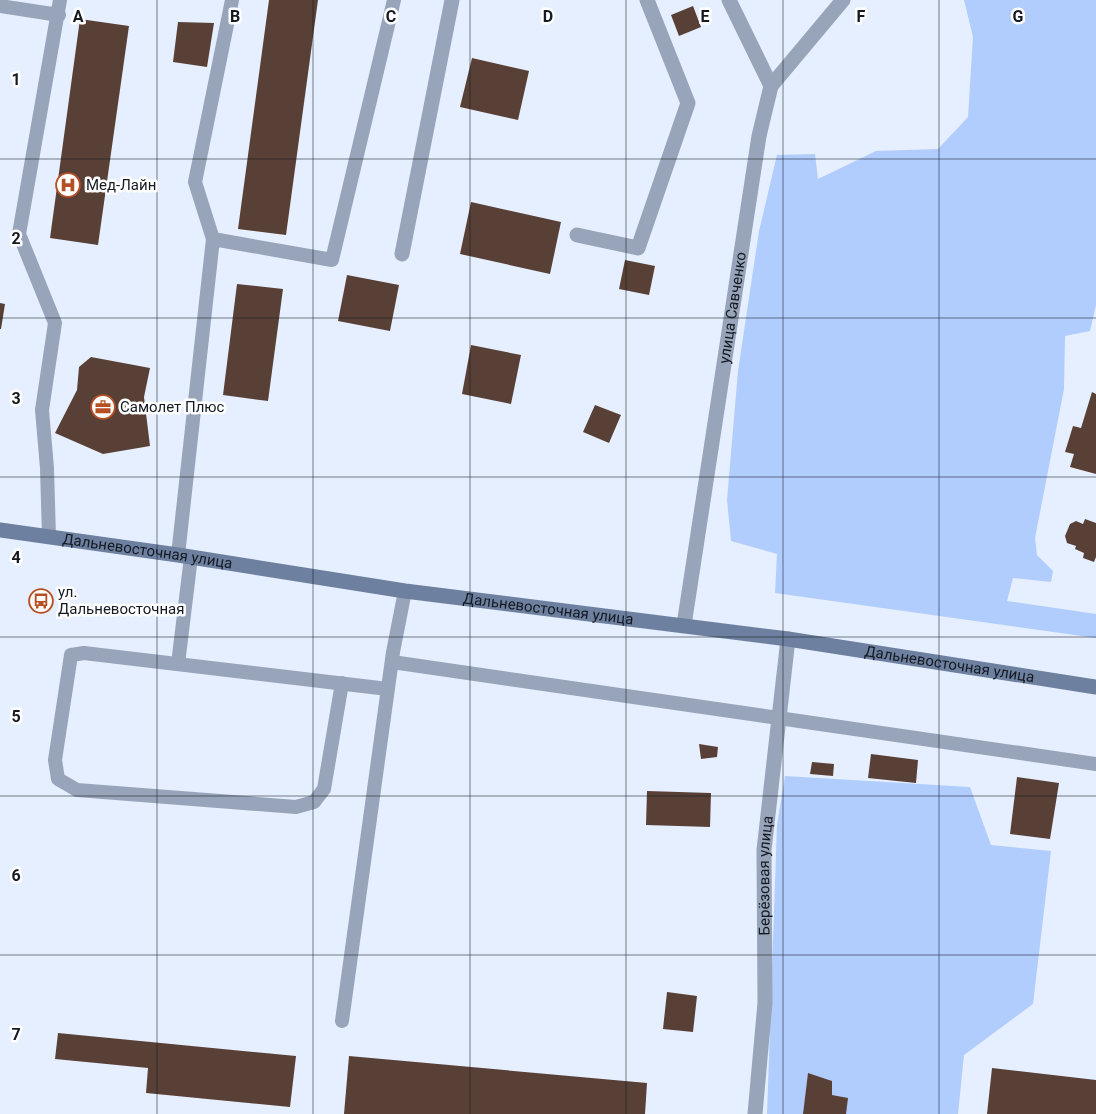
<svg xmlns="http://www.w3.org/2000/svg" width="1096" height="1114" viewBox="0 0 1096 1114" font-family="Roboto,sans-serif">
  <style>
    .green { fill: #b1cdfe }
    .building { fill: #594036 }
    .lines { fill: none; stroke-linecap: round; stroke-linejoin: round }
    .service { stroke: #98a4b9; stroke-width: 14 }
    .minor { stroke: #98a4b9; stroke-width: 15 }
    .secondary { stroke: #6e809f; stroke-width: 15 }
    .grid { fill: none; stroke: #141922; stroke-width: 1; stroke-opacity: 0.55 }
    .labels { text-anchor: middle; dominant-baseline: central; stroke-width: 5; stroke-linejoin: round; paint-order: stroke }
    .poi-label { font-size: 15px; fill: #141922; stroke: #fff; text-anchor: start }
    .street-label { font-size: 15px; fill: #141922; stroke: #fff }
    .grid-label { font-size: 16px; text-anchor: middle; font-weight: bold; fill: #141922; stroke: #fff; stroke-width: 5; stroke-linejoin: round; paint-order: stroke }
  </style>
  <rect width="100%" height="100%" fill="#e6efff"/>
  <path class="green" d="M 964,0 L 1096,0 L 1096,305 L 1090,331 L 1065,336 L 1064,389 L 1035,538 L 1037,555 L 1053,571 L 1051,582 L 1013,578 L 1007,601 L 1096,614 L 1096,638 L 775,593 L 777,554 L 731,541 L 727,500 L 738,371 L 759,231 L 777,155 L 815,154 L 818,179 L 876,151 L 938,149 L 968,117 L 973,37 Z
    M 785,776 L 970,787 L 991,845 L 1051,851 L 1033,1004 L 964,1055 L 958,1114 L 767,1114 L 777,825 Z"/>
  <path class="building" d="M 269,0 L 318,0 L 286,235 L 238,229 Z
    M 693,6 L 701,27 L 679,36 L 671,15 Z
    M 80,19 L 129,26 L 98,245 L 50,238 Z
    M 178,22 L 214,23 L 207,67 L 173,62 Z
    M 472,58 L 529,71 L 518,120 L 460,107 Z
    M 471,202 L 561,222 L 550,274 L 460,254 Z
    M 625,260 L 655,266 L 649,295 L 619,289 Z
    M 347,275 L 399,285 L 390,331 L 338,321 Z
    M 237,284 L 283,289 L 268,401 L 223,395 Z
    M 0,303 L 5,304 L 1,329 L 0,329 Z
    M 471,345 L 521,355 L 511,404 L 462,394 Z
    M 91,357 L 150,368 L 144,397 L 150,446 L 103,454 L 55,433 L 77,390 L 79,367 Z
    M 1092,392 L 1096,394 L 1096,474 L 1070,467 L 1074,454 L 1065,452 L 1073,426 L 1081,428 Z
    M 595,405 L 621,415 L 609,443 L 583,432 Z
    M 1085,519 L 1096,523 L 1096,557 L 1094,562 L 1083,558 L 1084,553 L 1075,549 L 1076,546 L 1067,543 L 1065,536 L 1070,524 L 1076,521 L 1083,524 Z
    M 699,744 L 718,747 L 717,757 L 701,759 Z
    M 871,754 L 918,760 L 916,783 L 868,778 Z
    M 812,762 L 834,764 L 833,776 L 810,774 Z
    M 1017,777 L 1059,783 L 1050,839 L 1010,834 Z
    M 647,791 L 711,793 L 710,827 L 646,825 Z
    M 667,992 L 697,996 L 693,1032 L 663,1029 Z
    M 58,1033 L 296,1056 L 290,1107 L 146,1093 L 148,1068 L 55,1059 Z
    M 349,1056 L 647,1083 L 645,1114 L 344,1114 Z
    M 992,1068 L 1096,1080 L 1096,1114 L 987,1114 Z
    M 808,1073 L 832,1081 L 832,1095 L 848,1098 L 846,1114 L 803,1114 Z"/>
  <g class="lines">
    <path class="service" d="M 0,6 L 59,15
      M 213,239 L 195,182 L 232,0
      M 49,537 L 47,468 L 42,410 L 55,323 L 19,234 L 60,0
      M 178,555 L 213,239 L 332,260 L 394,0
      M 392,662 L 1096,764
      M 178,664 L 191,557
      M 342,683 L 324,789 L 314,802 L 296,807 L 77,790 L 58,779 L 55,760 L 71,655 L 84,653 L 388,689
      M 342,1021 L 393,652 L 405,591"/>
    <g class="minor">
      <path d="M 771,86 L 843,0"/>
      <path d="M 577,235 L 638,248 L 688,103 L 647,0"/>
      <path d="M 402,254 L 452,0"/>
      <path id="s1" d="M 684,625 L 759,136 L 771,86 L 729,0"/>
      <path id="s2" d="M 755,1114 L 765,1003 L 764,850 L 788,639"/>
    </g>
    <path class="secondary" id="s3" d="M 0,530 L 178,555 L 405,591 L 788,639 L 1096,687"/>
  </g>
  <path class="grid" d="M 157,0 L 157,1114M 313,0 L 313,1114M 470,0 L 470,1114M 626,0 L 626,1114M 783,0 L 783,1114M 939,0 L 939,1114M 0,159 L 1096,159M 0,318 L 1096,318M 0,477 L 1096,477M 0,637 L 1096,637M 0,796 L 1096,796M 0,955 L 1096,955"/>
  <defs>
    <g id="hospital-ring" transform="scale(1.25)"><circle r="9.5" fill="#fff" stroke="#b65024" stroke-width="1.5"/><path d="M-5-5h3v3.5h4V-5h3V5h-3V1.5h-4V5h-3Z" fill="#b65024"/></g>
    <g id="office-ring" transform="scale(1.25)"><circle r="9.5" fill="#fff" stroke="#b65024" stroke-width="1.5"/><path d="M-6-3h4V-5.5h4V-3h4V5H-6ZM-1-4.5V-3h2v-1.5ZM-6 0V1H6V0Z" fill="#b65024"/></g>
    <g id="bus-ring" transform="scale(1.25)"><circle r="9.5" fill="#fff" stroke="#b65024" stroke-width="1.5"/><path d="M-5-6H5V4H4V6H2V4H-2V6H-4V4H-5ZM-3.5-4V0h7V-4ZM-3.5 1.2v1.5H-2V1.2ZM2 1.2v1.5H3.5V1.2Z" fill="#b65024"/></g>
  </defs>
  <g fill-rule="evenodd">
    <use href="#hospital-ring" x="68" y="185"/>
    <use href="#office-ring" x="103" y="407"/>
    <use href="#bus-ring" x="41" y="601"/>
  </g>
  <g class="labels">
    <g class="poi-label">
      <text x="86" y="185">Мед-Лайн</text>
      <text x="120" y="407">Самолет Плюс</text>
      <text x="58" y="592">ул.<tspan x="58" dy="17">Дальневосточная</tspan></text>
    </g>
    <g class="street-label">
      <text stroke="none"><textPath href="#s1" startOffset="321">улица Савченко</textPath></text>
      <text stroke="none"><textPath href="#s3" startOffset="149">Дальневосточная улица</textPath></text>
      <text stroke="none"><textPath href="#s3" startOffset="554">Дальневосточная улица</textPath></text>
      <text stroke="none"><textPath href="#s3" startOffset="959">Дальневосточная улица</textPath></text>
      <text stroke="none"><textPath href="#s2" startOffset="239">Берёзовая улица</textPath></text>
    </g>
  </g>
  <g class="grid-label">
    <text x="78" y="22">A</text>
    <text x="235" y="22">B</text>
    <text x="391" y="22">C</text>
    <text x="548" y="22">D</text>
    <text x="705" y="22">E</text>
    <text x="861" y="22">F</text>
    <text x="1018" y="22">G</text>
    <text x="16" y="85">1</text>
    <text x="16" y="244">2</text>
    <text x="16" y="404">3</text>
    <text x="16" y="563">4</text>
    <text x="16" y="722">5</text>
    <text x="16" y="881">6</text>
    <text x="16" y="1040">7</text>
  </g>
</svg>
